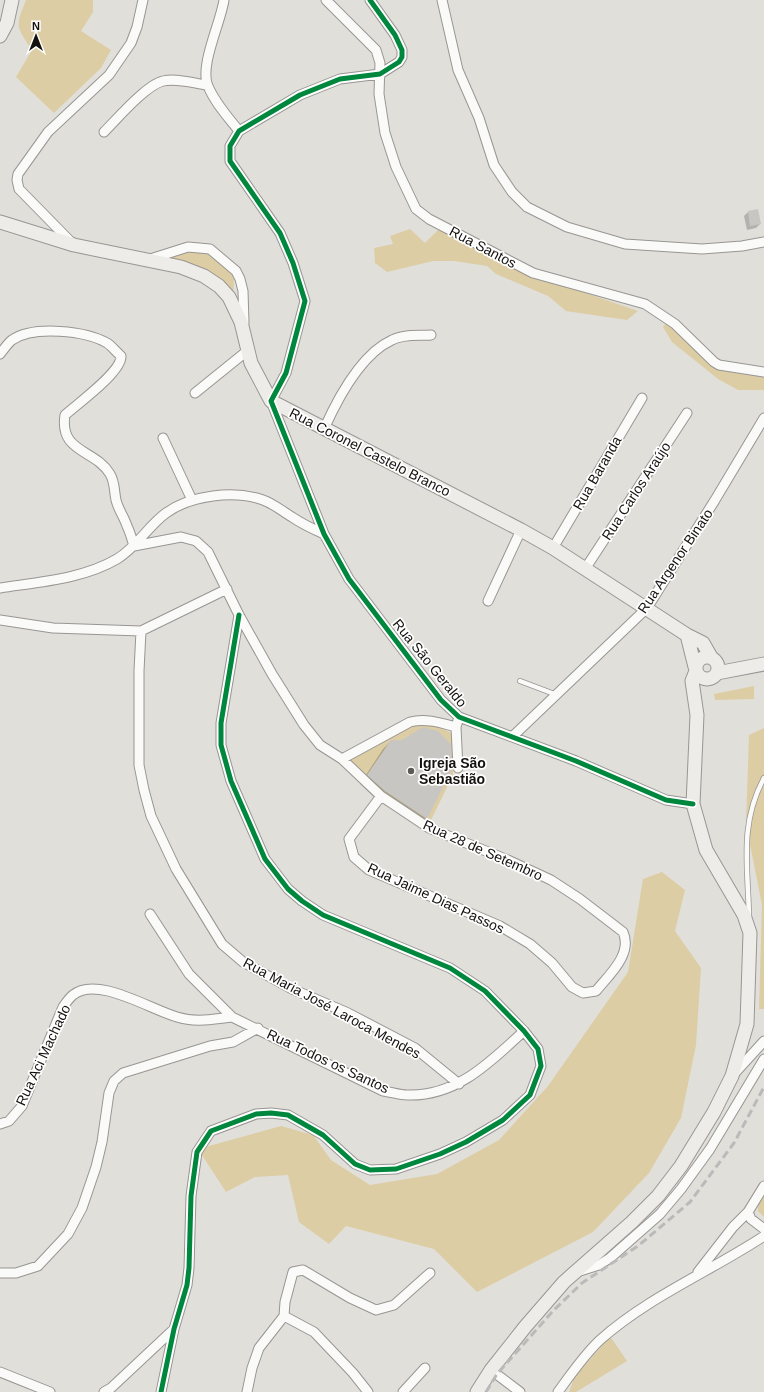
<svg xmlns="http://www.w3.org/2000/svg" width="764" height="1392" viewBox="0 0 764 1392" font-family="Helvetica,sans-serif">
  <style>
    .green { fill: #ddcda4 }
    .shadow { fill: #0003 }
    .building { fill: #c8c6c2 }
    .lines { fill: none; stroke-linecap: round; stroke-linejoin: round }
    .lane-casing { stroke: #989693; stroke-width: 6 }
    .street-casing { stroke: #989693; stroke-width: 11 }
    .secondary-casing { stroke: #989693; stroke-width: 15 }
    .lane { stroke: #fafaf9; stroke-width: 4.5 }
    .street { stroke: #fafaf9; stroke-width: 9 }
    .secondary { stroke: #eeece8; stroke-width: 13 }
    .rail { stroke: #bbbaba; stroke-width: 3; stroke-dasharray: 8 4; stroke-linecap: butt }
    .cycleway-casing { stroke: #fff; stroke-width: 8 }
    .cycleway { stroke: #00873e; stroke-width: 5 }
    .poi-dot { fill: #5b5a56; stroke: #fff; stroke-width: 1.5 }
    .labels { text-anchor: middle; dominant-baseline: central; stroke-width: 3.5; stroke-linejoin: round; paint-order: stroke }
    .street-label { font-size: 14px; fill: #13120f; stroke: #fff }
    .poi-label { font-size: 14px; font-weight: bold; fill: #13120f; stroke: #fff; text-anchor: start }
  </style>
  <rect width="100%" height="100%" fill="#e1dfda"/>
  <path class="green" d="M 26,0 L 93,0 L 93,12 L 81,31 L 111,50 L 101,68 L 54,113 L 16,77 L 32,50 C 16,26 15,27 26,0 Z
    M 410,229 L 425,243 L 439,229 L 500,262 L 554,282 L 638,311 L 627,320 L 566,311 L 548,296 L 496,274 L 487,266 L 454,261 L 433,261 L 387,272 L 375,263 L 374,248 L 393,244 L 390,236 Z
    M 185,250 L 210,253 L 231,271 L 234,279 L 233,298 L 167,260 Z
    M 667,322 L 717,365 L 764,375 L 764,390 L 738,390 L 718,379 L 672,342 L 663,327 Z
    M 754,686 L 754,699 L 715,700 L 714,694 Z
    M 411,724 L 440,727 L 453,734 L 453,775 L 429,824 L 393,802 L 350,761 L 381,740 Z
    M 764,728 L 764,1009 L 759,1009 L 762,905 L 746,824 L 749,735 Z
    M 662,872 L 685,890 L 675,931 L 701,968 L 696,1045 L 681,1118 L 649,1173 L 593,1232 L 477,1292 L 434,1249 L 346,1226 L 329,1244 L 299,1222 L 288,1175 L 255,1177 L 226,1192 L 198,1149 L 281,1126 L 313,1135 L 331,1160 L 370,1185 L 437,1174 L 499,1140 L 548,1086 L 628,972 L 643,879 Z
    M 764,1189 L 764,1217 L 758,1211 L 758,1197 Z
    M 609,1338 L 612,1339 L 627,1361 L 576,1392 L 569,1392 L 575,1376 Z"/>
  <path class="shadow" d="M 748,212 L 760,224 L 756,228 L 747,230 L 744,216 Z
    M 391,741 L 451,769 L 426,819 L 418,827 L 376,799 L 360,784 L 383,749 Z"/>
  <path class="building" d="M 758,209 L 761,224 L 750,226 L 748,211 Z
    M 423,727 L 438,731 L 451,744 L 452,769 L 427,819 L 385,791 L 367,775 L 391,740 L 402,740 Z"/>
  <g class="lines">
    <g class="lane-casing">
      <path id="lane" d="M 520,681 L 557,695
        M 749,916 C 748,867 739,824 764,778"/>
    </g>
    <g class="street-casing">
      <path id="street" d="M 224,0 C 221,22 199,66 208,86 C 215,103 228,117 239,131
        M 326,0 L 376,50 L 380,63 L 379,94 L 385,133 L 396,167 L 416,209 L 429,219 L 533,273 L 645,304 L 675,324 L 714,362 L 719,365 L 764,372
        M 370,0 L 395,35 L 402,50 L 402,57 L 399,62 L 380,74 L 340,79 L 300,95 L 239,131 L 230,146 L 230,161 L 280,233 L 293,263 L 305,301 L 286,373 L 271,401 L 324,534 L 349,579 L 441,700 L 459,717 L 576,761 L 666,800 L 693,804
        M 442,0 L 458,70 L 479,118 L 494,165 L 512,192 L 527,207 L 567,227 L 625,244 L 702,249 L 742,246 L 764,242
        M 104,132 C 117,119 146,85 163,81 C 177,78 193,83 207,85
        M 73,244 L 19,189 L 17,180 L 18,174 L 48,132 L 109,75 L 131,43 L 137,27 L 143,0
        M 147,260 L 188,247 L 210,249 L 236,271 L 240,279 L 243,291 L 244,323
        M 0,354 C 4,349 8,343 12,340 C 34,325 86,331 107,343 C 112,346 116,352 121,356 C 122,372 77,404 65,415 C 59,453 95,449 110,474 C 115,482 114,491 116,500 C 118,509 124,517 127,526 C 130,532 132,539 134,546
        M 195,393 L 247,351
        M 324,429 C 337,400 361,354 392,340 C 403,334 418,336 431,335
        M 163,438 L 192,500
        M 134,546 L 181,537 L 196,541 L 208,552 L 239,615 L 272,674 L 304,725 L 320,745 L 342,759 L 381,796 L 429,828 L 508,860 L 551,880 L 580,899 L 623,932 C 633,954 609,975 596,991 L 583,993 L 572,987 L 552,963 L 530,944 L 500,926 L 369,870 L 354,857 L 349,839 L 381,796
        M 553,548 L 642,398
        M 585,569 L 687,413
        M 0,588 C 39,582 83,579 117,559 C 137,547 148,526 166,513 C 191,495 234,490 263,500 C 274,504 282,511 292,517 C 302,524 313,529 324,534
        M 227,589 L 141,631 L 139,671 L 139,765 L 144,790 L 151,816 L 176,869 L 222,944 L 243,962 L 292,989 L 348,1013 L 415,1048 L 459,1084
        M 488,601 L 521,530
        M 0,620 L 53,628 L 141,631
        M 456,727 L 458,768
        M 512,737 L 647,608 L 715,500 L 764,418
        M 342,759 L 410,722 C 426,718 441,723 456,727 L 459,717
        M 150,914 L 189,974 L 232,1017 L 383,1091 C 391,1092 400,1095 407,1095 C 457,1097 491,1061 524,1031
        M 734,1074 L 764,1041
        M 0,1124 L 9,1121 L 22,1106 L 63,1007 C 66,1003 69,998 73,995 C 97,975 151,1010 177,1017 C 196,1023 213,1019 232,1017
        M 748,1212 L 751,1219 L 764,1229
        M 580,1271 L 599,1265 L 610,1258 L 660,1214 L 681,1189 L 710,1149 L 764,1059
        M 698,1272 L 733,1227 L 748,1212 L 764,1186
        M 0,1273 L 16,1273 L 38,1266 L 68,1234 L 82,1208 L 96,1167 L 102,1142 L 109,1093 L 114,1081 L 123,1073 L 210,1046 L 233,1042 L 258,1028
        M 284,1316 L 285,1302 L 293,1272 L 303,1270 L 350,1298 L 376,1310 L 394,1305 L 430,1273
        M 491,1370 L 520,1392
        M 0,1372 L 50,1392
        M 104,1392 L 111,1388 L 174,1329
        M 161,1392 L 174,1329 L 187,1285 L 189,1268 L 191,1196 L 197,1152 L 211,1131 L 256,1114 L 271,1113 L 288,1115 L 323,1135 L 355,1164 L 370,1170 L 396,1169 L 440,1154 L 466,1142 L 503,1120 L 530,1095 L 541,1066 L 538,1049 L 524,1031 L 485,991 L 450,968 L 323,915 L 302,901 L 288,889 L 265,859 L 231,781 L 221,745 L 221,723 L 239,615
        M 247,1392 L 252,1368 L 259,1348 L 284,1316 L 314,1332 L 353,1373 L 368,1392
        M 403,1392 L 425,1368
        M 558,1392 C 571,1374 584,1355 600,1340 C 648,1297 711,1271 764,1236"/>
    </g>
    <g class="secondary-casing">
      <path id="secondary" d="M 0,36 L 7,23 L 12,0
        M 0,222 L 74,245 L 181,267 L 204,276 L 219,286 L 229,297 L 241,322 L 251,363 L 271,401 L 521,530 L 553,548 L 687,635 L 703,643 L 711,657
        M 687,635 L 695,667
        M696 668a11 11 0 1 1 22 0a11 11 0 1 1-22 0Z
        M 717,673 L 764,664
        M 477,1392 L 491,1370 L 525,1327 L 564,1282 L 632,1222 L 658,1196 L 681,1166 L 714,1112 L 732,1076 L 747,1024 L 750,933 L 744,915 L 706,850 L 693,804 L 697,715 L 692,681 L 696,671"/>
    </g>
    <use href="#lane" class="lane"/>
    <use href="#street" class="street"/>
    <use href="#secondary" class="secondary"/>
    <path class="rail" d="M 486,1392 L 497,1374 L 553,1311 L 582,1283 L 638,1246 L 690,1202 L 734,1143 L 764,1087"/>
    <g class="cycleway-casing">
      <path id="cycleway" d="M 370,0 L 395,35 L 402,50 L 402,57 L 399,62 L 380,74 L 340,79 L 300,95 L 239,131 L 230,146 L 230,161 L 280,233 L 293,263 L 305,301 L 286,373 L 271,401 L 324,534 L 349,579 L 441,700 L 459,717 L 576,761 L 666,800 L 693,804
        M 161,1392 L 174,1329 L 187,1285 L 189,1268 L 191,1196 L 197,1152 L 211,1131 L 256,1114 L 271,1113 L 288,1115 L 323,1135 L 355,1164 L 370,1170 L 396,1169 L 440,1154 L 466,1142 L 503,1120 L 530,1095 L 541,1066 L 538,1049 L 524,1031 L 485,991 L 450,968 L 323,915 L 302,901 L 288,889 L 265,859 L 231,781 L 221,745 L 221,723 L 239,615"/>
    </g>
    <use href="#cycleway" class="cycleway"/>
  </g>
  <circle class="poi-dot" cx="411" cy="771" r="4"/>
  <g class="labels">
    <g class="street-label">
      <text transform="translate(483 247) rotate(28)">Rua Santos</text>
      <text transform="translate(370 452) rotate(27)">Rua Coronel Castelo Branco</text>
      <text transform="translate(597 473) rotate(-60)">Rua Baranda</text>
      <text transform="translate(636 491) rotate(-57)">Rua Carlos Araújo</text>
      <text transform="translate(675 561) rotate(-56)">Rua Argenor Binato</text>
      <text transform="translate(430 663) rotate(51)">Rua São Geraldo</text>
      <text transform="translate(483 850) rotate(24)">Rua 28 de Setembro</text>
      <text transform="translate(436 898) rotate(25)">Rua Jaime Dias Passos</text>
      <text transform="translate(332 1008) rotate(28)">Rua Maria José Laroca Mendes</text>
      <text transform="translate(43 1055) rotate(-65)">Rua Aci Machado</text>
      <text transform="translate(328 1061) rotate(25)">Rua Todos os Santos</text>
    </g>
    <g class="poi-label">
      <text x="419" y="763">Igreja São<tspan x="419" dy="16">Sebastião</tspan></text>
    </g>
  </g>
  <g transform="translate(36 36)" stroke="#ffffff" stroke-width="3" paint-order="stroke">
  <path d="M0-3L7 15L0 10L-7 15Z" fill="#13120f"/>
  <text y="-6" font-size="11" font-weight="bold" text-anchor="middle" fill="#13120f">N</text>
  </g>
</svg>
